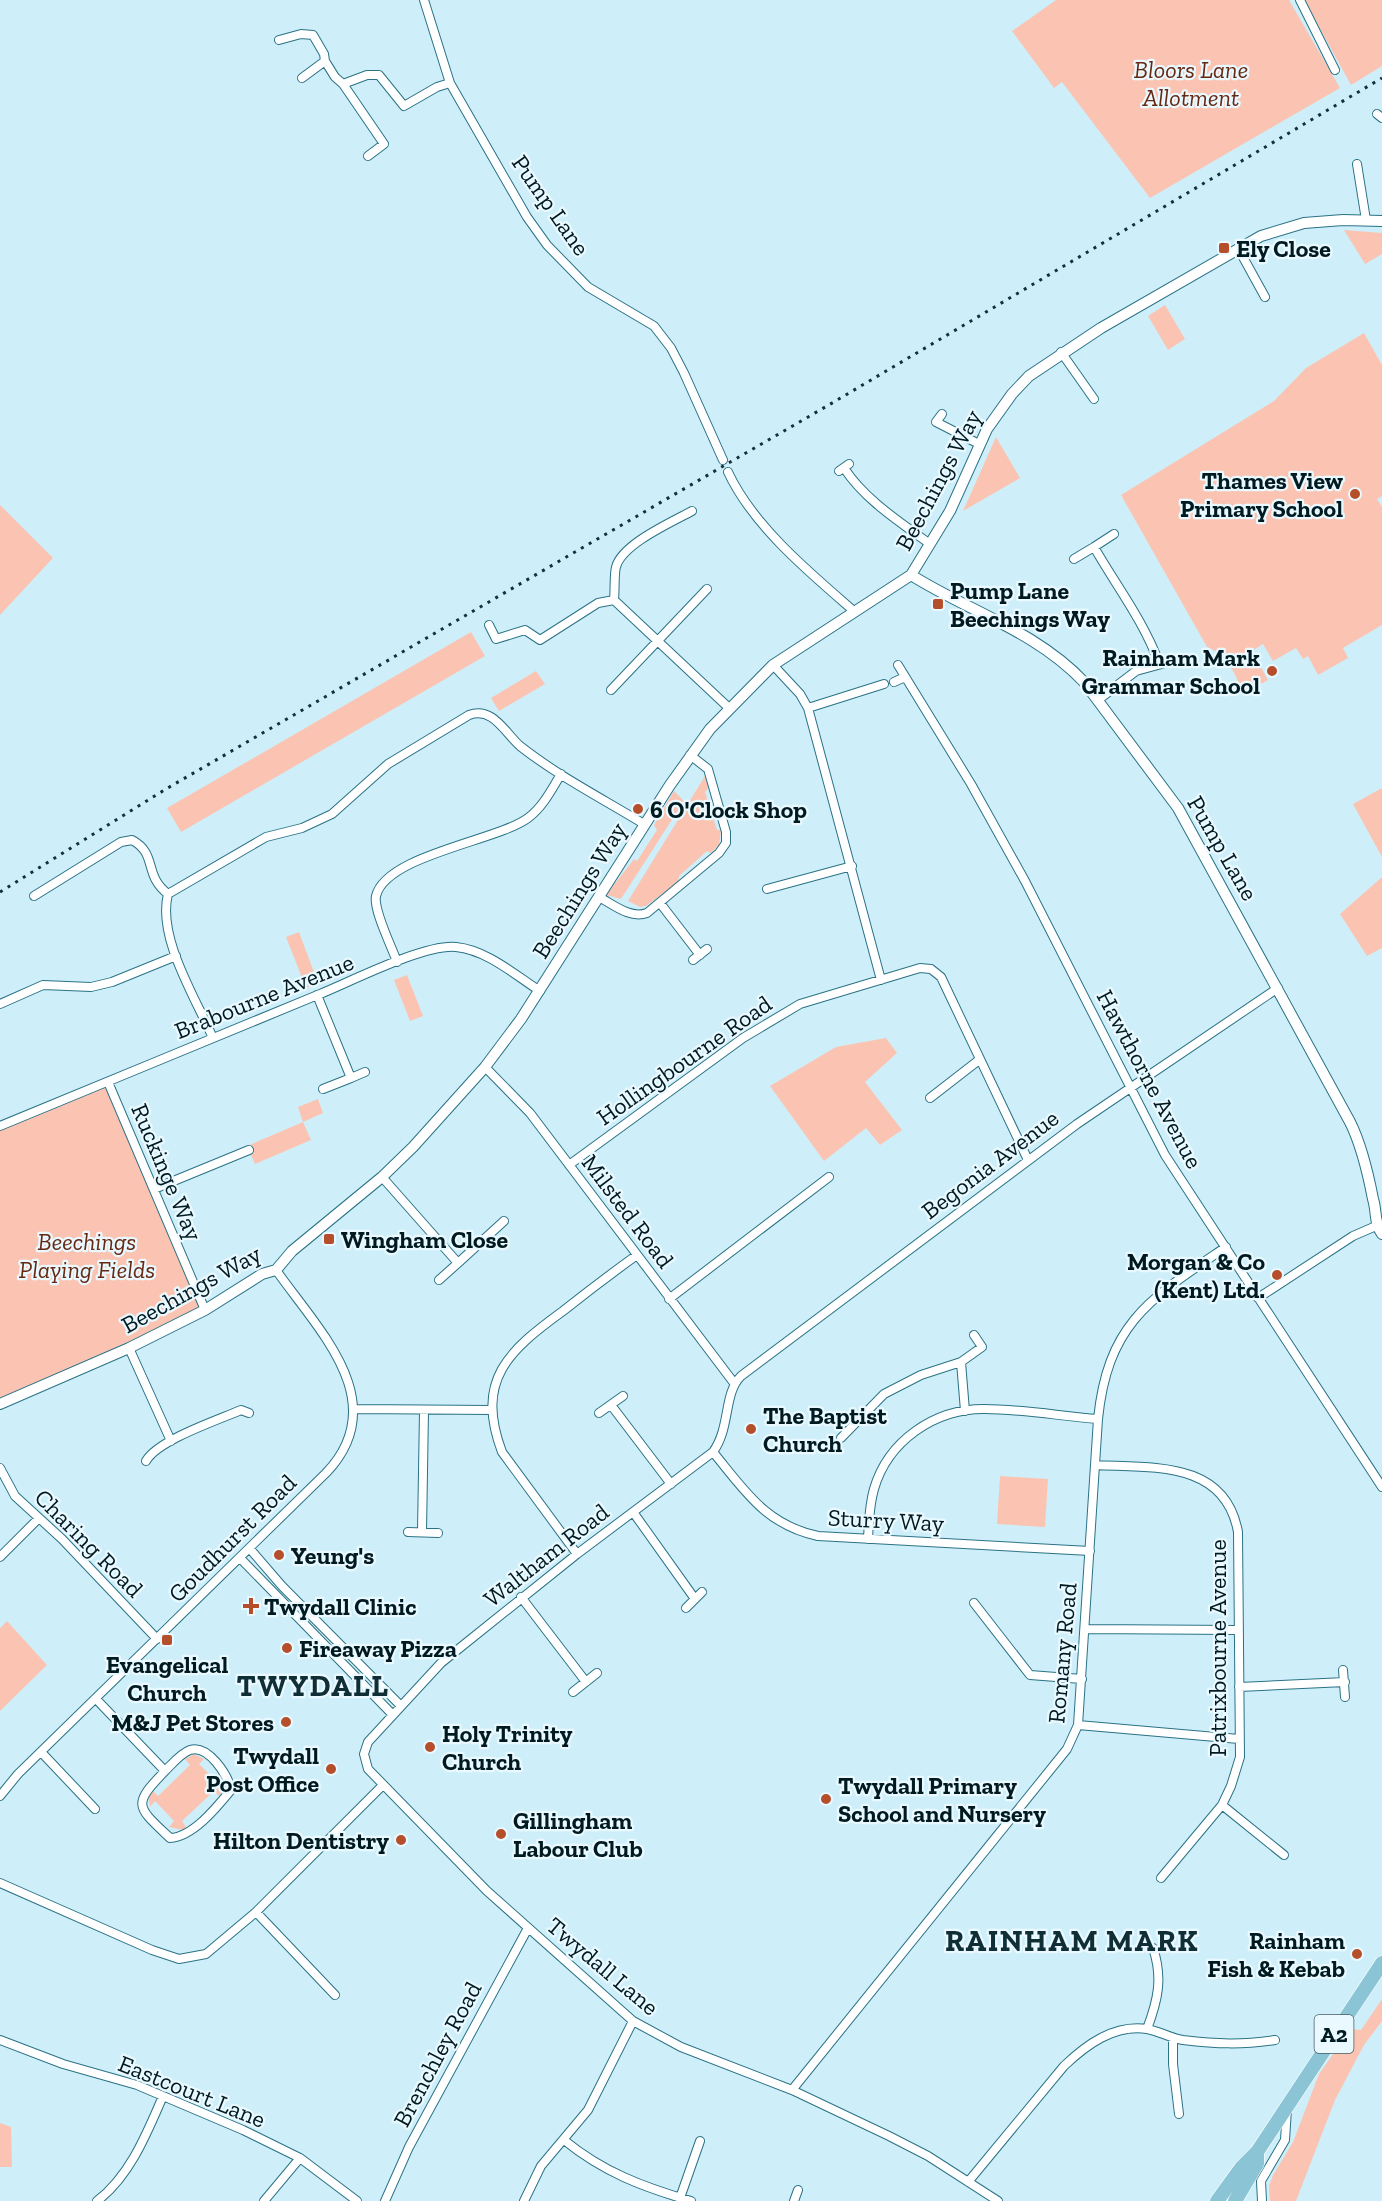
<svg xmlns="http://www.w3.org/2000/svg" width="1382" height="2201" viewBox="0 0 1382 2201" font-family="'Zilla Slab',serif">
  <style>
    .green { fill: #fbc4b2 }
    .lines { fill: none; stroke-linecap: round; stroke-linejoin: round }
    .minor-casing { stroke: #2a7285; stroke-width: 10 }
    .tertiary-casing { stroke: #2a7285; stroke-width: 12 }
    .primary-casing { stroke: #fff; stroke-width: 15 }
    .minor { stroke: #fff; stroke-width: 8 }
    .tertiary { stroke: #fff; stroke-width: 10 }
    .primary { stroke: #8bc5d5; stroke-width: 14 }
    .rail { stroke: #163038; stroke-width: 3; stroke-dasharray: 3 6; stroke-linecap: butt }
    .poi-dot { fill: #b54e2a; stroke: #e9f9ff; stroke-width: 2 }
    .labels { text-anchor: middle; dominant-baseline: central; stroke-width: 4.5; stroke-linejoin: round; paint-order: stroke }
    .shield { fill: #e9f9ff; stroke: #465d64; stroke-width: 1.5 }
    .shield-label { font-size: 22px; font-weight: bold; fill: #001a21 }
    .park-label { font-size: 24px; font-style: italic; fill: #672812; stroke: #e9f9ff }
    .street-label { font-size: 24px; fill: #001a21; stroke: #e9f9ff }
    .poi-label { font-size: 24px; font-weight: bold; fill: #001a21; stroke: #e9f9ff; text-anchor: start }
    .district-label { font-size: 30px; font-weight: bold; letter-spacing: 1.5px; fill: #102e36; stroke: #e9f9ff }
  </style>
  <rect width="100%" height="100%" fill="#ceeffa"/>
  <path class="green" d="M 1056,0 L 1289,0 L 1340,88 L 1150,198 L 1062,82 L 1054,88 L 1012,31 Z
    M 1304,0 L 1382,0 L 1382,66 L 1351,85 Z
    M 1344,230 L 1382,233 L 1382,254 L 1365,264 Z
    M 1165,305 L 1185,339 L 1168,350 L 1148,316 Z
    M 1364,333 L 1382,365 L 1382,496 L 1377,499 L 1382,507 L 1382,625 L 1343,648 L 1348,658 L 1318,675 L 1308,656 L 1303,659 L 1296,648 L 1273,661 L 1263,644 L 1252,651 L 1268,680 L 1242,694 C 1237,675 1227,654 1207,647 L 1121,495 L 1274,401 L 1306,368 Z
    M 996,437 L 1020,478 L 963,511 Z
    M 0,505 L 53,558 L 0,615 Z
    M 471,632 L 485,656 L 181,832 L 167,808 Z
    M 536,671 L 545,684 L 499,711 L 491,698 Z
    M 705,776 L 709,787 L 705,792 L 717,830 L 721,830 L 719,845 L 711,853 L 707,851 L 679,876 L 678,882 L 646,906 L 640,907 L 628,901 Z
    M 1382,788 L 1382,857 L 1353,804 Z
    M 674,791 L 684,801 L 621,899 L 606,895 L 634,859 L 637,861 L 657,830 L 654,825 Z
    M 1382,877 L 1382,948 L 1367,956 L 1340,914 Z
    M 299,932 L 318,983 L 306,988 L 286,937 Z
    M 407,975 L 423,1016 L 410,1021 L 394,980 Z
    M 886,1038 L 897,1053 L 865,1082 L 902,1130 L 880,1145 L 866,1128 L 824,1161 L 770,1086 L 836,1047 Z
    M 108,1082 L 205,1310 L 0,1404 L 0,1126 Z
    M 318,1099 L 323,1113 L 303,1122 L 311,1140 L 255,1164 L 247,1146 L 303,1122 L 298,1107 Z
    M 1000,1476 L 1048,1479 L 1045,1527 L 997,1524 Z
    M 7,1621 L 47,1665 L 0,1711 L 0,1628 Z
    M 194,1754 L 204,1759 L 199,1764 L 217,1782 L 222,1777 L 224,1788 L 219,1796 L 214,1791 L 182,1821 L 186,1827 L 183,1830 L 169,1827 L 174,1821 L 155,1801 L 150,1807 L 148,1795 L 152,1790 L 158,1796 L 190,1765 L 185,1759 Z
    M 1382,1999 L 1382,2021 L 1364,2045 L 1335,2100 L 1296,2201 L 1270,2201 L 1269,2186 L 1273,2175 L 1293,2142 L 1319,2074 L 1351,2029 L 1361,2030 Z
    M 0,2123 L 11,2127 L 12,2167 L 0,2167 Z"/>
  <g class="lines">
    <g class="minor-casing">
      <path id="minor" d="M 424,0 L 450,83 L 527,217 L 547,245 L 588,287 L 654,326 L 671,348 L 684,373 L 723,460
        M 1300,0 L 1335,70
        M 279,40 L 301,34 L 313,35 L 324,54 L 325,61
        M 302,78 L 325,61 L 335,77 L 343,84
        M 1377,114 L 1382,118
        M 368,156 L 384,144 L 343,84 L 367,75 L 379,75 L 404,106 L 437,87 L 450,83
        M 1357,164 L 1366,220
        M 1238,248 L 1265,297
        M 1061,352 L 1094,399
        M 942,414 L 936,422 L 979,444
        M 844,468 C 865,500 900,522 930,544
        M 839,471 L 849,464
        M 728,472 C 753,526 810,573 855,612
        M 1094,547 L 1114,534
        M 1074,559 L 1094,547 C 1117,587 1143,620 1159,663
        M 614,600 L 729,708
        M 614,600 C 615,591 614,574 616,567 C 622,544 672,522 692,511
        M 489,625 L 496,639 L 525,630 L 540,640 L 598,603 L 614,600
        M 773,665 L 800,694 L 808,708 L 881,980
        M 898,665 L 971,784 L 1025,881 L 1165,1155 L 1382,1487
        M 894,682 L 905,677
        M 611,690 L 707,589
        M 1098,700 L 1136,671 L 1169,662
        M 808,708 L 884,684
        M 767,889 L 852,866
        M 34,896 L 121,842 L 132,840 C 158,854 143,875 168,894
        M 599,897 C 614,905 630,919 647,913 L 719,853 L 726,843 L 726,832 L 708,769 L 690,755
        M 660,903 L 700,955
        M 693,960 L 707,949
        M 397,962 C 392,947 373,910 376,896 C 386,855 497,841 528,818 C 543,807 552,789 561,774
        M 317,995 L 351,1078 L 323,1089
        M 0,1004 L 43,985 L 91,987 L 112,982 L 176,956
        M 212,1036 C 195,997 157,937 168,894 L 266,837 L 302,828 L 332,814 L 388,764 L 469,715 C 493,706 505,733 520,746 C 558,776 603,799 644,824
        M 485,1067 L 530,1113 L 734,1383
        M 351,1078 L 365,1072
        M 108,1082 L 205,1310
        M 930,1098 L 979,1060
        M 0,1126 C 107,1082 213,1038 320,994 C 352,981 424,944 456,947 C 487,950 515,975 540,991
        M 569,1165 L 743,1038 L 800,1004 L 920,968 L 931,969 L 941,977 L 1028,1160
        M 382,1177 L 458,1263 L 504,1221
        M 154,1189 L 249,1150
        M 439,1280 L 458,1263
        M 1258,1298 L 1353,1236 L 1376,1226
        M 669,1299 L 829,1177
        M 129,1348 L 171,1441
        M 961,1362 L 982,1347 L 974,1335
        M 611,1405 L 671,1484
        M 354,1409 L 492,1410
        M 599,1413 L 623,1396
        M 841,1438 L 884,1394 L 921,1375 L 961,1362 L 965,1411
        M 713,1452 C 745,1491 766,1525 818,1536 L 1090,1551
        M 146,1461 C 158,1440 218,1420 241,1410 L 249,1413
        M 1095,1465 C 1152,1468 1225,1460 1238,1532 L 1240,1757 L 1231,1786 L 1222,1805 L 1161,1878
        M 0,1468 L 15,1496 L 62,1539 L 157,1639
        M 633,1512 L 695,1599
        M 408,1532 L 438,1533
        M 422,1532 L 424,1411
        M 868,1539 C 869,1522 869,1506 874,1489 C 888,1441 934,1409 984,1409 C 1021,1409 1060,1416 1098,1419
        M 250,1549 L 282,1586 L 401,1706
        M 577,1554 L 502,1452 C 475,1380 508,1351 563,1311 C 587,1292 612,1273 637,1255
        M 0,1557 L 38,1519
        M 240,1558 L 392,1714
        M 521,1597 L 586,1682
        M 974,1603 L 1030,1675 L 1082,1679
        M 686,1608 L 702,1592
        M 1086,1629 L 1237,1630
        M 1343,1670 L 1345,1697
        M 1239,1687 L 1345,1682
        M 573,1692 L 597,1673
        M 96,1699 L 165,1771 C 172,1764 181,1753 190,1750 C 208,1744 228,1775 231,1790 C 217,1807 193,1837 170,1838 C 136,1806 132,1805 165,1771
        M 1078,1725 L 1239,1739
        M 42,1753 L 95,1809
        M 0,1796 L 18,1774 L 326,1473 C 394,1402 318,1330 276,1270
        M 1222,1805 L 1284,1855
        M 0,1883 L 152,1950 L 179,1959 L 206,1954 L 256,1912 L 383,1785
        M 256,1912 L 335,1995
        M 1147,2029 C 1158,2000 1163,1978 1153,1948
        M 1173,2038 L 1173,2064 L 1179,2114
        M 0,2040 L 63,2064 L 137,2085 L 243,2130 L 300,2158 L 357,2201
        M 792,2090 L 1067,1749 L 1078,1725 L 1098,1419 C 1108,1322 1151,1298 1226,1247
        M 564,2140 C 603,2172 643,2187 691,2201
        M 968,2182 L 1064,2066 C 1086,2045 1114,2024 1147,2029 C 1159,2031 1170,2038 1183,2040 C 1217,2044 1241,2045 1275,2040
        M 680,2198 L 700,2141
        M 97,2201 C 130,2176 147,2133 163,2096
        M 264,2201 L 300,2158
        M 385,2201 L 409,2147 L 528,1928
        M 524,2201 L 541,2166 L 588,2110 L 633,2021
        M 794,2201 L 798,2190
        M 998,2201 L 928,2156 L 889,2136 L 792,2090 L 681,2047 L 633,2021 L 487,1891 L 368,1769 L 364,1754 L 368,1742 L 441,1663 L 577,1554 L 713,1452 C 731,1427 723,1394 741,1376 L 1077,1124 L 1278,988
        M 1262,2201 L 1261,2181 L 1285,2140 L 1287,2109"/>
    </g>
    <g class="tertiary-casing">
      <path id="tertiary" d="M 911,575 C 970,612 1036,631 1084,682 L 1178,808 L 1350,1122 C 1362,1146 1368,1173 1373,1199 C 1377,1212 1374,1223 1382,1234
        M 0,1404 L 129,1348 L 205,1310 L 262,1274 L 276,1270 L 292,1251 L 382,1177 L 413,1147 L 485,1067 L 521,1019 L 670,785 L 710,729 L 773,665 L 911,575 L 950,511 L 987,429 L 1012,394 L 1029,376 L 1101,328 L 1261,236 L 1304,223 L 1343,220 L 1382,221"/>
    </g>
    <g class="primary-casing">
      <path id="primary" d="M 1217,2201 L 1241,2168 L 1257,2152 L 1382,1963
        M 1235,2201 L 1257,2164 L 1257,2152"/>
    </g>
    <use href="#minor" class="minor"/>
    <use href="#tertiary" class="tertiary"/>
    <use href="#primary" class="primary"/>
    <path class="rail" d="M 0,892 L 166,789 L 827,406 L 1382,78"/>
  </g>
  <g class="poi-dot">
    <rect x="1218" y="242" width="12" height="12" rx="3"/>
    <circle cx="1355" cy="494" r="6"/>
    <rect x="932" y="598" width="12" height="12" rx="3"/>
    <circle cx="1272" cy="671" r="6"/>
    <circle cx="638" cy="809" r="6"/>
    <rect x="323" y="1233" width="12" height="12" rx="3"/>
    <circle cx="1277" cy="1275" r="6"/>
    <circle cx="751" cy="1429" r="6"/>
    <circle cx="279" cy="1555" r="6"/>
    <path d="M248 1597h6v6h6v6h-6v6h-6v-6h-6v-6h6z"/>
    <rect x="161" y="1634" width="12" height="12" rx="3"/>
    <circle cx="287" cy="1648" r="6"/>
    <circle cx="286" cy="1722" r="6"/>
    <circle cx="430" cy="1747" r="6"/>
    <circle cx="331" cy="1769" r="6"/>
    <circle cx="826" cy="1799" r="6"/>
    <circle cx="501" cy="1834" r="6"/>
    <circle cx="401" cy="1840" r="6"/>
    <circle cx="1357" cy="1954" r="6"/>
  </g>
  <g class="labels">
    <rect class="shield" x="1314.5" y="2015" width="39" height="38" rx="4.5"/>
    <g class="shield-label">
      <text x="1334" y="2034">A2</text>
    </g>
    <g class="park-label">
      <text x="1191" y="69">Bloors Lane<tspan x="1191" dy="28">Allotment</tspan></text>
      <text x="87" y="1241">Beechings<tspan x="87" dy="28">Playing Fields</tspan></text>
    </g>
    <g class="street-label">
      <text transform="translate(551 205) rotate(55)">Pump Lane</text>
      <text transform="translate(938 480) rotate(-62)">Beechings Way</text>
      <text transform="translate(1223 848) rotate(60)">Pump Lane</text>
      <text transform="translate(579 890) rotate(-58)">Beechings Way</text>
      <text transform="translate(264 996) rotate(-22)">Brabourne Avenue</text>
      <text transform="translate(684 1060) rotate(-35)">Hollingbourne Road</text>
      <text transform="translate(1150 1079) rotate(62)">Hawthorne Avenue</text>
      <text transform="translate(990 1164) rotate(-37)">Begonia Avenue</text>
      <text transform="translate(167 1172) rotate(67)">Ruckinge Way</text>
      <text transform="translate(628 1211) rotate(53)">Milsted Road</text>
      <text transform="translate(191 1289) rotate(-29)">Beechings Way</text>
      <text transform="translate(886 1520) rotate(3)">Sturry Way</text>
      <text transform="translate(232 1538) rotate(-45)">Goudhurst Road</text>
      <text transform="translate(89 1543) rotate(45)">Charing Road</text>
      <text transform="translate(546 1555) rotate(-38)">Waltham Road</text>
      <text transform="translate(1217 1648) rotate(-90)">Patrixbourne Avenue</text>
      <text transform="translate(1062 1653) rotate(-85)">Romany Road</text>
      <text transform="translate(603 1966) rotate(40)">Twydall Lane</text>
      <text transform="translate(437 2054) rotate(-62)">Brenchley Road</text>
      <text transform="translate(192 2091) rotate(22)">Eastcourt Lane</text>
    </g>
    <g class="poi-label">
      <text x="1236" y="248">Ely Close</text>
      <text x="1343" y="480" text-anchor="end">Thames View<tspan x="1343" dy="28">Primary School</tspan></text>
      <text x="950" y="590">Pump Lane<tspan x="950" dy="28">Beechings Way</tspan></text>
      <text x="1260" y="657" text-anchor="end">Rainham Mark<tspan x="1260" dy="28">Grammar School</tspan></text>
      <text x="650" y="809">6 O'Clock Shop</text>
      <text x="341" y="1239">Wingham Close</text>
      <text x="1265" y="1261" text-anchor="end">Morgan &amp; Co<tspan x="1265" dy="28">(Kent) Ltd.</tspan></text>
      <text x="763" y="1415">The Baptist<tspan x="763" dy="28">Church</tspan></text>
      <text x="291" y="1555">Yeung's</text>
      <text x="264" y="1606">Twydall Clinic</text>
      <text x="299" y="1648">Fireaway Pizza</text>
      <text x="167" y="1664" text-anchor="middle">Evangelical<tspan x="167" dy="28">Church</tspan></text>
      <text x="274" y="1722" text-anchor="end">M&amp;J Pet Stores</text>
      <text x="442" y="1733">Holy Trinity<tspan x="442" dy="28">Church</tspan></text>
      <text x="319" y="1755" text-anchor="end">Twydall<tspan x="319" dy="28">Post Office</tspan></text>
      <text x="838" y="1785">Twydall Primary<tspan x="838" dy="28">School and Nursery</tspan></text>
      <text x="513" y="1820">Gillingham<tspan x="513" dy="28">Labour Club</tspan></text>
      <text x="389" y="1840" text-anchor="end">Hilton Dentistry</text>
      <text x="1345" y="1940" text-anchor="end">Rainham<tspan x="1345" dy="28">Fish &amp; Kebab</tspan></text>
    </g>
    <g class="district-label">
      <text x="313" y="1686">TWYDALL</text>
      <text x="1072" y="1941">RAINHAM MARK</text>
    </g>
  </g>
</svg>
